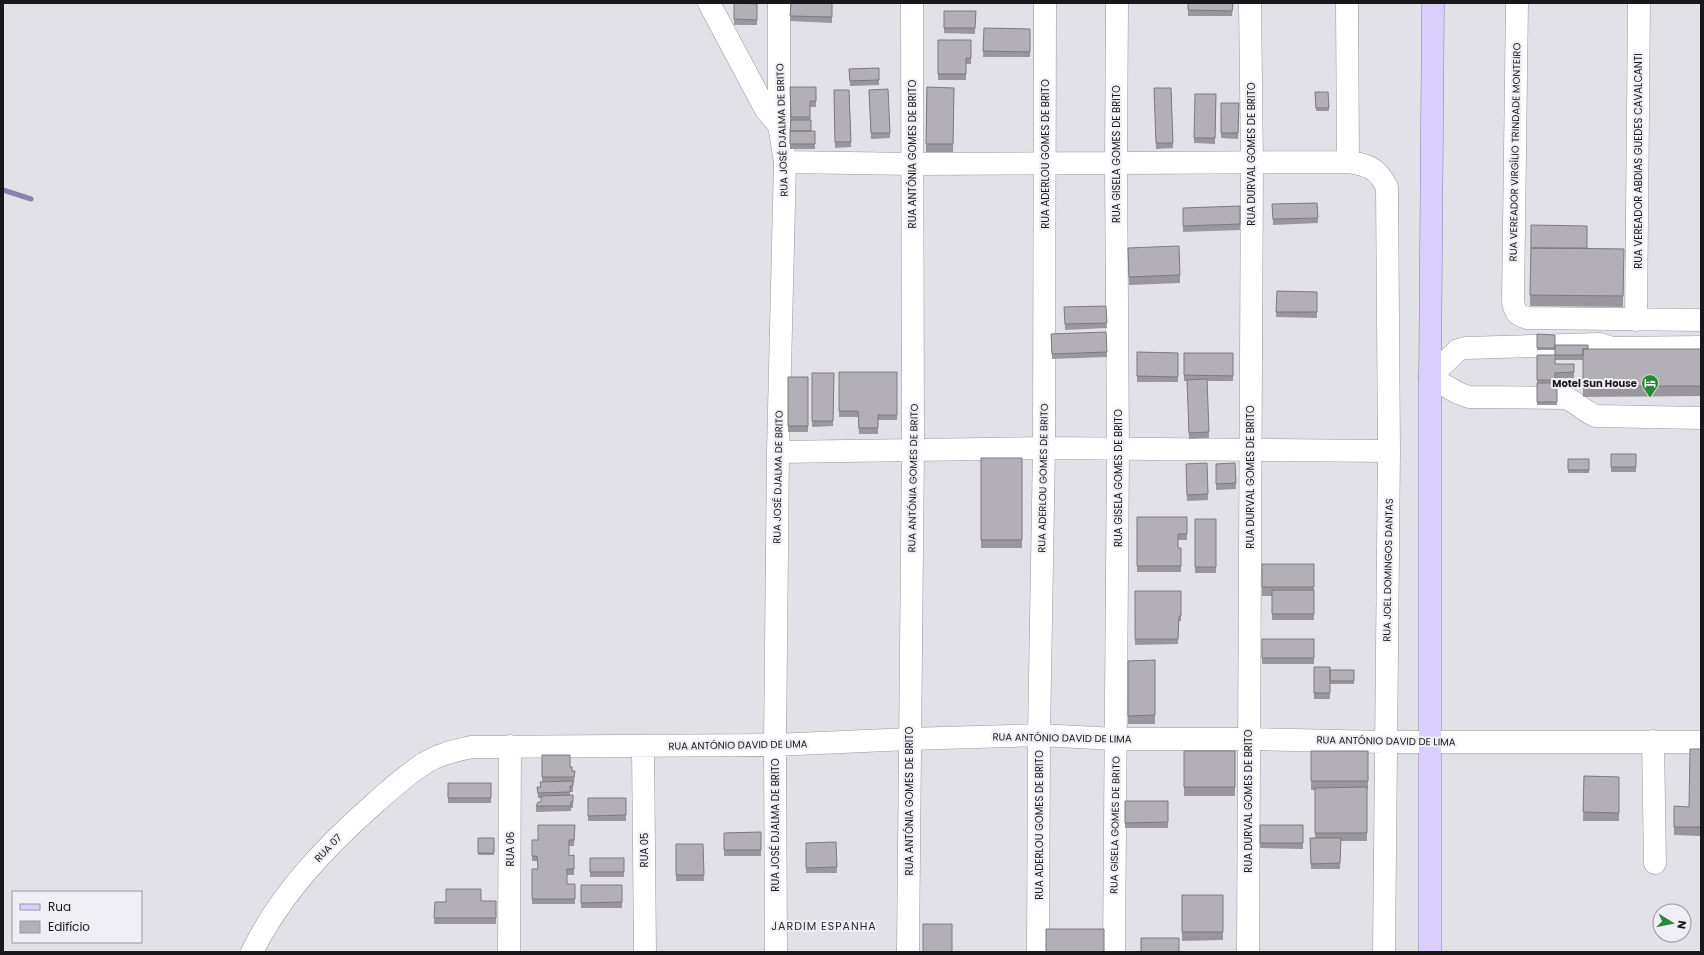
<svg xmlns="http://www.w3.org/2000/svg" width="1704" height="955" viewBox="0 0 1704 955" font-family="Poppins,sans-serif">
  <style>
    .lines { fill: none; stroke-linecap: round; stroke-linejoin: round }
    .stream { stroke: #8b82a9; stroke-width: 5 }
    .minor-casing { stroke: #98979d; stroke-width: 23 }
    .major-casing { stroke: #8679ad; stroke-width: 23 }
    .minor { stroke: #fff; stroke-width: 22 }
    .major { stroke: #dacefd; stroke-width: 22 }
    .wall { fill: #99979d }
    .building { fill: #b2b0b6; stroke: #7d7b7f }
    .labels { text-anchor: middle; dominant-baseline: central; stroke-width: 4; stroke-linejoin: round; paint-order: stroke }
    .street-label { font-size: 10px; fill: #18181a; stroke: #efeef4 }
    .poi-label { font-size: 10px; font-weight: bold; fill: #18181a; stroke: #efeef4; text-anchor: end }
    .neighbourhood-label { font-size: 11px; letter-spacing: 1px; fill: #2c2b30; stroke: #efeef4 }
  </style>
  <rect width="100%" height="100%" fill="#e2e1e7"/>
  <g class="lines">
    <path class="stream" d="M 3,190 L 31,199"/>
    <g class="minor-casing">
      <path id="minor" d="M 709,3 L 766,110 L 779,125
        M 1347,3 L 1348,162
        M 1517,3 L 1513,302 C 1515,312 1517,315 1527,318 L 1701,320
        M 785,162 L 913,164 L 1348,162 C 1369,165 1377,168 1387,187 L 1389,451 L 1384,952
        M 1636,320 L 1639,3
        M 1701,347 L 1612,348 L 1600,344 L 1465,348 L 1458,350 L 1430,377 L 1458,393 L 1469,397 L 1566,398 C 1577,402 1584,412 1596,416 L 1701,418
        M 778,452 L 1044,448 L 1389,451
        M 1653,741 L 1655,863
        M 643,747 L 645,952
        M 252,952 C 280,894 327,845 375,803 C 391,789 407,774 425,763 C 439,754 455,751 471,747 L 775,745 L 909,739 L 1039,735 L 1116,739 L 1249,739 L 1385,742 L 1701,742
        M 509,952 L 510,746
        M 776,952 L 775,745 L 778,452 L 785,162 L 779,125 L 779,3
        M 908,952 L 913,449 L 912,3
        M 1038,952 L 1039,735 L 1044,448 L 1045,3
        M 1114,952 L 1118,449 L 1116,162 L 1117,3
        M 1248,952 L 1252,163 L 1250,3"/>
    </g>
    <g class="major-casing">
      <path id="major" d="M 1430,952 L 1430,377 L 1433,3"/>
    </g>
    <use href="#minor" class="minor"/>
    <use href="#major" class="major"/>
  </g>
  <path class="wall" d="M 734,3 L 757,4 L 757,25 L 734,25 Z
    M 791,3 L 832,3 L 832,23 L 790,21 Z
    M 1188,3 L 1233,3 L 1232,16 L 1188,16 Z
    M 944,11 L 976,11 L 975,34 L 944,33 Z
    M 984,28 L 1030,29 L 1030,57 L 983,57 Z
    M 938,40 L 971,40 L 971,64 L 966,64 L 966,80 L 938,80 Z
    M 879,68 L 879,85 L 850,86 L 849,69 Z
    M 790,87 L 816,87 L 816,107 L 810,107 L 811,131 L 815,131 L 815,149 L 790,149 Z
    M 927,87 L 954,88 L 953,152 L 926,152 Z
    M 1154,88 L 1171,88 L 1173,148 L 1156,149 Z
    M 888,89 L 890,138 L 871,139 L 869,90 Z
    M 834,90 L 849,90 L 851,147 L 835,148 Z
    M 1315,92 L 1328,92 L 1329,111 L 1316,111 Z
    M 1216,94 L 1215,144 L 1194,143 L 1194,138 Z
    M 1221,103 L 1239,103 L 1238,139 L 1221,138 Z
    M 1317,203 L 1318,223 L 1273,225 L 1272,204 Z
    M 1240,206 L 1240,230 L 1183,232 L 1183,208 Z
    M 1531,225 L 1587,248 L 1624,249 L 1623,307 L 1530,306 Z
    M 1128,256 L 1180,275 L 1180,283 L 1129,285 Z
    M 1277,291 L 1317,292 L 1317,318 L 1276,317 Z
    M 1106,306 L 1107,328 L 1065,330 L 1064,307 Z
    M 1106,332 L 1107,357 L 1052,359 L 1051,334 Z
    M 1537,334 L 1555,345 L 1588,349 L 1701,349 L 1701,396 L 1583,397 L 1583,360 L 1555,360 L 1555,364 L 1574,364 L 1574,378 L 1555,378 L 1555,383 L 1557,383 L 1557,405 L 1537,405 L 1537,355 L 1555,355 L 1555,350 L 1537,350 Z
    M 1137,352 L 1178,353 L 1178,382 L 1137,382 Z
    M 1184,353 L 1233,353 L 1233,381 L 1207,381 L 1209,438 L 1189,439 L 1187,381 L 1184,381 Z
    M 839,372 L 897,372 L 897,420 L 878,420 L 878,434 L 859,434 L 858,417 L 839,417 Z
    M 812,373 L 834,373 L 833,426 L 812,427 Z
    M 788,377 L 808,377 L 808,432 L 788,432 Z
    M 1611,454 L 1636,454 L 1636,472 L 1611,472 Z
    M 981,458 L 1022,458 L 1022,548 L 981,548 Z
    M 1568,459 L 1589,459 L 1589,473 L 1568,473 Z
    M 1207,463 L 1208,500 L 1187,501 L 1186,464 Z
    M 1235,463 L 1236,489 L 1216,490 L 1216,464 Z
    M 1137,517 L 1187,517 L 1187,540 L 1178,540 L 1178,548 L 1181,548 L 1181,572 L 1137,572 Z
    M 1195,519 L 1216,519 L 1216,573 L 1195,573 Z
    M 1262,564 L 1314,564 L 1314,620 L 1272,620 L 1272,596 L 1262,596 Z
    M 1135,591 L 1181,591 L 1181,621 L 1179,621 L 1178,644 L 1135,645 Z
    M 1262,639 L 1314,639 L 1314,664 L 1262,664 Z
    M 1155,660 L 1155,724 L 1128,724 L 1128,661 Z
    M 1314,667 L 1330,672 L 1354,670 L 1354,684 L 1330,684 L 1330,699 L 1314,699 Z
    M 1701,749 L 1701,836 L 1674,835 L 1674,806 L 1689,807 Z
    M 1184,751 L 1235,751 L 1235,796 L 1184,796 Z
    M 1311,751 L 1368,751 L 1368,789 L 1367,789 L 1367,841 L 1341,841 L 1340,869 L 1311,869 L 1310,838 L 1315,838 L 1315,790 L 1311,790 Z
    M 542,755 L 570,767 L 572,771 L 575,771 L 574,783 L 573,783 L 573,792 L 570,792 L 570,795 L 573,795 L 573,808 L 571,808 L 571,811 L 536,812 L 536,806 L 541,802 L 541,798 L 538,798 L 537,787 L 540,787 L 542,782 Z
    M 1584,776 L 1619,777 L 1619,821 L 1583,821 Z
    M 448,783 L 491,783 L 491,803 L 448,803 Z
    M 588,798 L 626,798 L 626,821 L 588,821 Z
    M 1125,801 L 1168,801 L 1168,828 L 1125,828 Z
    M 575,825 L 574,846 L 569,846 L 569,856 L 574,855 L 574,875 L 567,875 L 567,884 L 575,884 L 575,904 L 532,904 L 532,869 L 538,869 L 537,861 L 532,861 L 532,840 L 538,840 Z
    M 1303,825 L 1303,849 L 1260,848 L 1260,843 Z
    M 761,832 L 761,856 L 724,856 L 724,833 Z
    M 478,838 L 494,838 L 494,855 L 478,855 Z
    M 836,842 L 837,873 L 806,873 L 806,843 Z
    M 676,844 L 703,844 L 704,881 L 676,881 Z
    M 590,858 L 624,858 L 624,877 L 590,877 Z
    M 581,885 L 622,885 L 622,908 L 581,908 Z
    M 1182,895 L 1223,895 L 1223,940 L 1182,941 Z
    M 496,901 L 496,924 L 434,924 L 435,902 Z"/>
  <path class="building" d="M 734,3 L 757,4 L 757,20 L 734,19 Z
    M 791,3 L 832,3 L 832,17 L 790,16 Z
    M 1188,3 L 1233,3 L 1232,11 L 1188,10 Z
    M 944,11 L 976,11 L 975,28 L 944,28 Z
    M 984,28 L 1030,29 L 1030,52 L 983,51 Z
    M 938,40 L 971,40 L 971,58 L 966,58 L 966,74 L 938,74 Z
    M 879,68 L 879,80 L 850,81 L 849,69 Z
    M 790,87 L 816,87 L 816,101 L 810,101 L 810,117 L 791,117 Z
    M 927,87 L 954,88 L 953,144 L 926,144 Z
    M 1154,88 L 1171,88 L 1173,143 L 1156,143 Z
    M 888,89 L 890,133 L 871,133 L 869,90 Z
    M 834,90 L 849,90 L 851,142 L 835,142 Z
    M 1315,92 L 1328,92 L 1329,108 L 1316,108 Z
    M 1195,94 L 1216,94 L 1215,138 L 1194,138 Z
    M 1221,103 L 1239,103 L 1238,133 L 1221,133 Z
    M 791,120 L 811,120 L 811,131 L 790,131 Z
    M 790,131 L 815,131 L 815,144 L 790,144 Z
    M 1317,203 L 1318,218 L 1273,219 L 1272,204 Z
    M 1240,206 L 1240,224 L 1183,226 L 1183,208 Z
    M 1531,225 L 1587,226 L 1587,248 L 1531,248 Z
    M 1179,246 L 1180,275 L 1129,277 L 1128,248 Z
    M 1531,248 L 1624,249 L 1623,296 L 1530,295 Z
    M 1277,291 L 1317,292 L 1317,312 L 1276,312 Z
    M 1106,306 L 1107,323 L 1065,324 L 1064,307 Z
    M 1106,332 L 1107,352 L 1052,354 L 1051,334 Z
    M 1537,334 L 1555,335 L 1555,348 L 1537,348 Z
    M 1555,345 L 1588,345 L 1588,349 L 1583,349 L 1583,355 L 1555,355 Z
    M 1583,349 L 1701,349 L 1701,386 L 1583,386 Z
    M 1137,352 L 1178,353 L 1178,377 L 1137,376 Z
    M 1184,353 L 1233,353 L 1233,376 L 1184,375 Z
    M 1537,355 L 1555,355 L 1555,364 L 1574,364 L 1574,372 L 1555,373 L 1555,380 L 1537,380 Z
    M 839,372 L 897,372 L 897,415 L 878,415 L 878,428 L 859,428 L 858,411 L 839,411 Z
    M 812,373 L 834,373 L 833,421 L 812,421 Z
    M 788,377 L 808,377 L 808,426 L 788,426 Z
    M 1207,379 L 1209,432 L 1189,433 L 1187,380 Z
    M 1537,383 L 1557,383 L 1557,402 L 1537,402 Z
    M 1611,454 L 1636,454 L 1636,467 L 1611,467 Z
    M 981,458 L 1022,458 L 1022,540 L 981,540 Z
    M 1568,459 L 1589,459 L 1589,470 L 1568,470 Z
    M 1207,463 L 1208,494 L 1187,495 L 1186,464 Z
    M 1235,463 L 1236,483 L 1216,484 L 1216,464 Z
    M 1137,517 L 1187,517 L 1187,534 L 1178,534 L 1178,548 L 1181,548 L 1181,566 L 1137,566 Z
    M 1195,519 L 1216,519 L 1216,567 L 1195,567 Z
    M 1262,564 L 1314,564 L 1314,587 L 1262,587 Z
    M 1272,590 L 1314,590 L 1314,614 L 1272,614 Z
    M 1135,591 L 1181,591 L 1181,616 L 1179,616 L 1178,639 L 1135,639 Z
    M 1262,639 L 1314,639 L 1314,658 L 1262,658 Z
    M 1155,660 L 1155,715 L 1128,716 L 1128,661 Z
    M 1314,667 L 1330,667 L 1330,693 L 1314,693 Z
    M 1330,670 L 1354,670 L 1354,681 L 1330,681 Z
    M 1690,749 L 1701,749 L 1701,827 L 1674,827 L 1674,806 L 1689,807 Z
    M 1184,751 L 1235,751 L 1235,787 L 1184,787 Z
    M 1311,751 L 1368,751 L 1368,781 L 1311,781 Z
    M 542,755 L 570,755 L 570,767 L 572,767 L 572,771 L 575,771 L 574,777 L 542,777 Z
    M 1584,776 L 1619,777 L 1619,813 L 1583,812 Z
    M 573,781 L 573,786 L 570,786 L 570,792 L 538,793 L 537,787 L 541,787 L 540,782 Z
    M 448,783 L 491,783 L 491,798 L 448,798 Z
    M 1367,787 L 1367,833 L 1315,833 L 1315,788 Z
    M 573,795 L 573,802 L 571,802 L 571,806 L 536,806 L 538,802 L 541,802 L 541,796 Z
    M 588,798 L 626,798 L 626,815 L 588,816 Z
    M 1125,801 L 1168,801 L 1168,822 L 1125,823 Z
    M 538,825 L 575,825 L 574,840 L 569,840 L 569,856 L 574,855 L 574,869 L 567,869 L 567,884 L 575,884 L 575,899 L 532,899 L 532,869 L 538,869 L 537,856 L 532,856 L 532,840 L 538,840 Z
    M 1260,825 L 1303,825 L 1303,843 L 1260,843 Z
    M 761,832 L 761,850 L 724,850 L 724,833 Z
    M 478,838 L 494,838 L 494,853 L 478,853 Z
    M 1310,838 L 1341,838 L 1340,863 L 1311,864 Z
    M 836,842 L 837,867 L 806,868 L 806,843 Z
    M 676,844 L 703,844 L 704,875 L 676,875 Z
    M 590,858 L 624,858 L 624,872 L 590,872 Z
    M 581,885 L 622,885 L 622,902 L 581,903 Z
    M 446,889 L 481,889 L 481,901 L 496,901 L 496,918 L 434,918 L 435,902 L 446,902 Z
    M 1182,895 L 1223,895 L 1223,932 L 1182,932 Z
    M 923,924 L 952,924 L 952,952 L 923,952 Z
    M 1046,929 L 1104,929 L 1104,952 L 1046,952 Z
    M 1141,938 L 1179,938 L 1179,952 L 1141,952 Z"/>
  <defs>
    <g id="hotel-pin" transform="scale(0.9)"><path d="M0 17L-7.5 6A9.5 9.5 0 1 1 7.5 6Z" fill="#2c8738" stroke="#efeef4"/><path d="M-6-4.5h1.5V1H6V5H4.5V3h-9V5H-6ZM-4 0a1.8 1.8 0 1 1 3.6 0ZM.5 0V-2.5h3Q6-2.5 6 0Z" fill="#fff"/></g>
  </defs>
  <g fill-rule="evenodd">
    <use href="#hotel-pin" x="1650" y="383"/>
  </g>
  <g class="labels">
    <g class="street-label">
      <text transform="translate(782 130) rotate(-92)">RUA JOSÉ DJALMA DE BRITO</text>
      <text transform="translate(1515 152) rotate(-89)">RUA VEREADOR VIRGÍLIO TRINDADE MONTEIRO</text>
      <text transform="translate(912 154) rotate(-90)">RUA ANTÓNIA GOMES DE BRITO</text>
      <text transform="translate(1045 154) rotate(-90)">RUA ADERLOU GOMES DE BRITO</text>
      <text transform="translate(1116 154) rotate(-90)">RUA GISELA GOMES DE BRITO</text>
      <text transform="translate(1251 154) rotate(-90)">RUA DURVAL GOMES DE BRITO</text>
      <text transform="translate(1638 161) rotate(-90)">RUA VEREADOR ABDIAS GUEDES CAVALCANTI</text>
      <text transform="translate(778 477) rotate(-89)">RUA JOSÉ DJALMA DE BRITO</text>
      <text transform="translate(1250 477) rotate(-90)">RUA DURVAL GOMES DE BRITO</text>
      <text transform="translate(913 478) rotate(-89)">RUA ANTÓNIA GOMES DE BRITO</text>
      <text transform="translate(1043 478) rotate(-89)">RUA ADERLOU GOMES DE BRITO</text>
      <text transform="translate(1118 478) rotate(-90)">RUA GISELA GOMES DE BRITO</text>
      <text transform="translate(1388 570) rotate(-89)">RUA JOEL DOMINGOS DANTAS</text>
      <text transform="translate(1062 738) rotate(1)">RUA ANTÓNIO DAVID DE LIMA</text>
      <text transform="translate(1386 741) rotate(1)">RUA ANTÓNIO DAVID DE LIMA</text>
      <text transform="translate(738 745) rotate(-1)">RUA ANTÓNIO DAVID DE LIMA</text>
      <text transform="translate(909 801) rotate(-90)">RUA ANTÓNIA GOMES DE BRITO</text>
      <text transform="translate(1248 801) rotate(-90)">RUA DURVAL GOMES DE BRITO</text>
      <text transform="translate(775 825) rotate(-90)">RUA JOSÉ DJALMA DE BRITO</text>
      <text transform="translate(1039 825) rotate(-90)">RUA ADERLOU GOMES DE BRITO</text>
      <text transform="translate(1115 825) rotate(-89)">RUA GISELA GOMES DE BRITO</text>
      <text transform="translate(328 848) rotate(-47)">RUA 07</text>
      <text transform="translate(510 849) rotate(-90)">RUA 06</text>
      <text transform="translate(644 850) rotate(-90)">RUA 05</text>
    </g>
    <g class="poi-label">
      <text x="1637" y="383">Motel Sun House</text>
    </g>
    <g class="neighbourhood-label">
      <text x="824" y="926">JARDIM ESPANHA</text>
    </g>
  </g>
  <rect width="1704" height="955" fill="none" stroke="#18181a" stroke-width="8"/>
  <rect x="12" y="891" width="130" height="52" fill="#efeef4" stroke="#99989d"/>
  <rect x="20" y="904" width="20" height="6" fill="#dacefd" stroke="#99989d"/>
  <text x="48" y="911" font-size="12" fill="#18181a">Rua</text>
  <rect x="20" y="921" width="20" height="12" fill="#b2b0b6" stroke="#99989d"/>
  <text x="48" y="931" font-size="12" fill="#18181a">Edifício</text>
  <g transform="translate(1672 923) rotate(100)"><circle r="19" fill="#efeef4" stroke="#99989d"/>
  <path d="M0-3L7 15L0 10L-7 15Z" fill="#2c8738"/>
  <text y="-6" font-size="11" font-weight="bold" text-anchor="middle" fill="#18181a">N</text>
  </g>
</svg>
